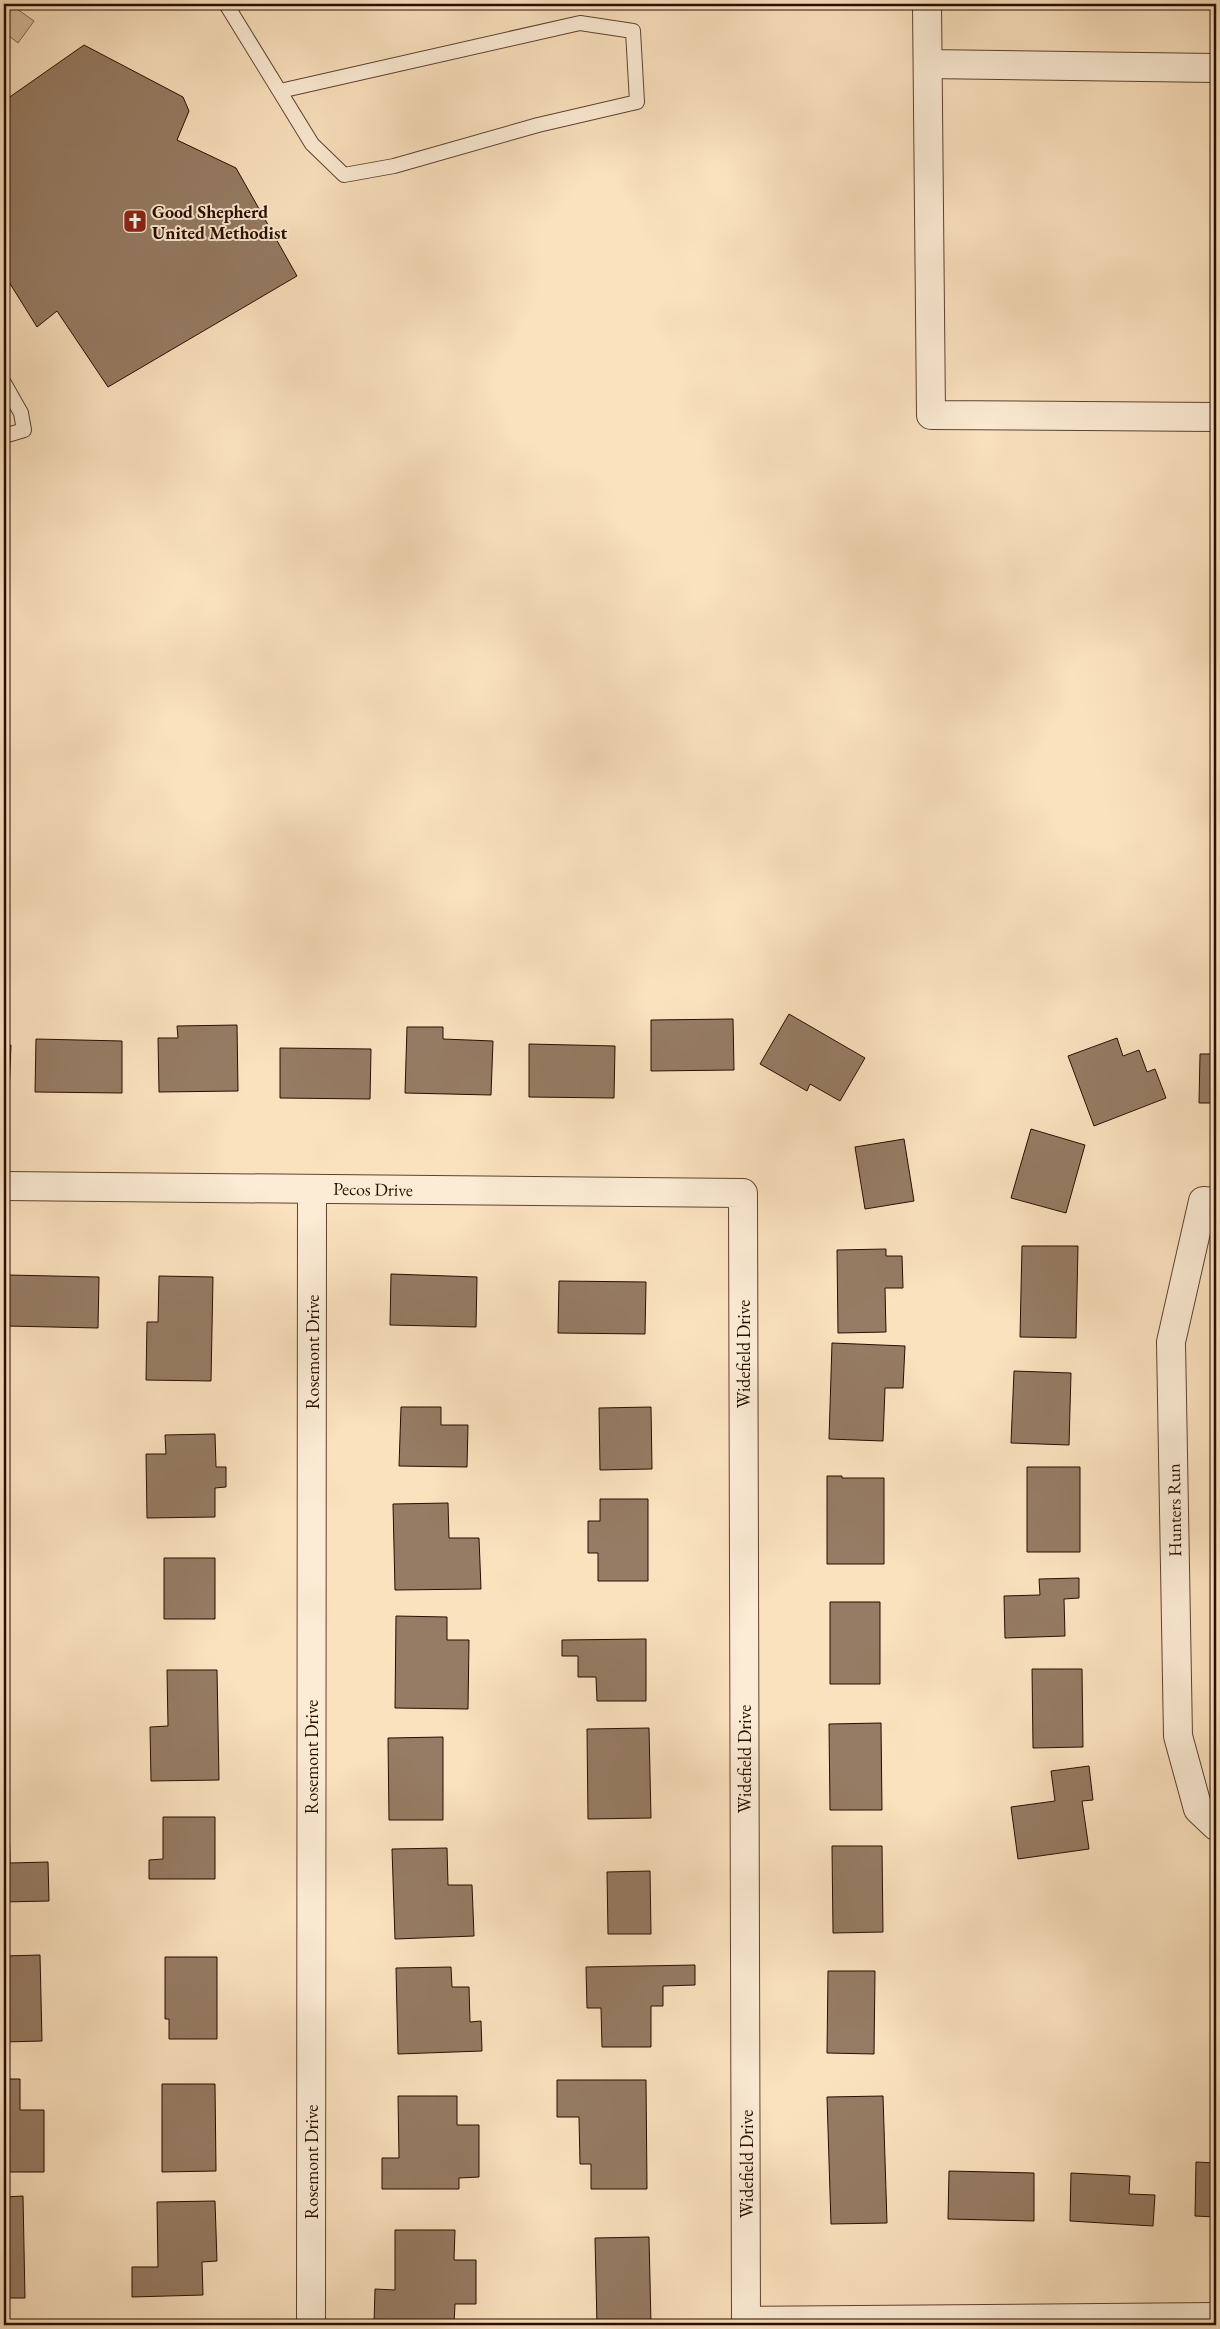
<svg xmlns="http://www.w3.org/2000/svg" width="1220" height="2329" viewBox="0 0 1220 2329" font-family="'EB Garamond',serif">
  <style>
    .green { fill: #d7be9f; stroke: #806650 }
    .building { fill: #967c64; stroke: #290d01 }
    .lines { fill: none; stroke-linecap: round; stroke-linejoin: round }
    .lane-casing { stroke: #5e4230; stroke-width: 16 }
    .street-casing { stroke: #5e4230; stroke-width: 30 }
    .lane { stroke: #fcecd5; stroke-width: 14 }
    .street { stroke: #fcecd5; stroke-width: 28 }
    .labels { text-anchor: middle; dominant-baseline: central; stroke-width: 4; stroke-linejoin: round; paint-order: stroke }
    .poi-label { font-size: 18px; font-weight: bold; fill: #290d01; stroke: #fcecd5; text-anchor: start }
    .street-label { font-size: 18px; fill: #290d01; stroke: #fcecd5 }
  </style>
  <rect width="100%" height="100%" fill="#fbe2bf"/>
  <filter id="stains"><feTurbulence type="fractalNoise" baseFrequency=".004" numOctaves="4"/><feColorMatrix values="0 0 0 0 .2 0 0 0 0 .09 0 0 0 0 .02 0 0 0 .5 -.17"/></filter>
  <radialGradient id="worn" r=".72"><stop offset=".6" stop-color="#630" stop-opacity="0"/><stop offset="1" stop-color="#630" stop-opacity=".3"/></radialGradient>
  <path class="green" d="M 4,4 L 10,4 L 34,21 L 18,43 L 4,32 Z"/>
  <path class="building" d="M 84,45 L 183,97 L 189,111 L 177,140 L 236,168 L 297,276 L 108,387 L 57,311 L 37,327 L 4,274 L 4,101 Z
    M 789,1014 L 865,1058 L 840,1101 L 810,1084 L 807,1091 L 760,1064 Z
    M 733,1019 L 734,1070 L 651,1071 L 651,1020 Z
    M 237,1025 L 238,1091 L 159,1092 L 158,1038 L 178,1038 L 177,1026 Z
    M 407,1027 L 443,1027 L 443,1039 L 493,1041 L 491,1095 L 405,1093 Z
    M 1117,1038 L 1123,1056 L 1139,1050 L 1147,1072 L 1155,1069 L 1166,1098 L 1094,1126 L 1068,1056 Z
    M 36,1039 L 122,1041 L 122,1093 L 35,1092 Z
    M 529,1044 L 615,1046 L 614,1098 L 529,1097 Z
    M 4,1045 L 11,1045 L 9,1095 L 4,1094 Z
    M 280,1048 L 371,1049 L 370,1099 L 280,1098 Z
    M 1200,1054 L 1216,1054 L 1216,1103 L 1199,1103 Z
    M 1031,1129 L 1085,1145 L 1066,1213 L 1011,1198 Z
    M 904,1139 L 914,1201 L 865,1209 L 855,1147 Z
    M 1022,1246 L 1078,1246 L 1076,1338 L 1020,1337 Z
    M 886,1249 L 886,1256 L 902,1256 L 903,1288 L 885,1288 L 886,1332 L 838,1333 L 837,1250 Z
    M 391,1274 L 477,1277 L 476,1327 L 390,1325 Z
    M 8,1275 L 99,1277 L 98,1328 L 7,1326 Z
    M 159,1276 L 213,1277 L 211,1381 L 146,1380 L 147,1322 L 158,1322 Z
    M 559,1281 L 646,1282 L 645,1334 L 558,1333 Z
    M 832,1343 L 905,1346 L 903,1388 L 885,1388 L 883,1441 L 829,1439 Z
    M 1014,1371 L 1071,1373 L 1069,1445 L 1011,1443 Z
    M 401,1407 L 441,1407 L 441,1425 L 468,1425 L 467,1467 L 399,1466 Z
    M 651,1407 L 652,1469 L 600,1470 L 599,1408 Z
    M 215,1434 L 216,1467 L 226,1467 L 226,1487 L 215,1488 L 215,1517 L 147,1518 L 146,1454 L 166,1454 L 165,1435 Z
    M 1027,1467 L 1080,1467 L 1080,1552 L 1027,1552 Z
    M 827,1476 L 842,1476 L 842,1478 L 884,1478 L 884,1564 L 827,1564 Z
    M 600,1499 L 648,1499 L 648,1581 L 598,1581 L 598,1553 L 588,1553 L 588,1521 L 600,1521 Z
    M 448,1503 L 449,1538 L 479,1538 L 481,1589 L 395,1590 L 393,1504 Z
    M 164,1558 L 215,1558 L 215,1619 L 164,1619 Z
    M 1079,1578 L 1079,1598 L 1064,1599 L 1065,1636 L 1005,1638 L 1004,1596 L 1040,1595 L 1039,1579 Z
    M 4,1595 L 7,1634 L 4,1634 Z
    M 830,1602 L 880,1602 L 880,1684 L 830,1684 Z
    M 396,1616 L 447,1617 L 447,1640 L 469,1640 L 468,1709 L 395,1708 Z
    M 646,1639 L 646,1701 L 597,1701 L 596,1677 L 578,1677 L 578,1656 L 562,1656 L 562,1640 Z
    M 1032,1669 L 1082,1669 L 1083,1747 L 1033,1748 Z
    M 167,1670 L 217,1670 L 219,1780 L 151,1781 L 150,1727 L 168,1726 Z
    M 881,1723 L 882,1810 L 830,1810 L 829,1724 Z
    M 649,1728 L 651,1818 L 588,1819 L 587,1729 Z
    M 443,1737 L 443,1820 L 389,1820 L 388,1738 Z
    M 1089,1766 L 1093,1800 L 1082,1801 L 1089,1849 L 1018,1859 L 1011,1807 L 1055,1801 L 1051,1771 Z
    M 163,1817 L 215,1817 L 215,1879 L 149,1879 L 149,1860 L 163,1859 Z
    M 4,1818 L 9,1818 L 10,1863 L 48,1862 L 49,1901 L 4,1902 Z
    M 832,1846 L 882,1846 L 883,1932 L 833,1933 Z
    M 447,1848 L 448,1885 L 472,1885 L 474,1936 L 395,1939 L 392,1849 Z
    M 650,1871 L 651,1934 L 608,1934 L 607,1872 Z
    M 40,1955 L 42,2041 L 4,2042 L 4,1956 Z
    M 165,1957 L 217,1957 L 217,2039 L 169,2039 L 169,2019 L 165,2019 Z
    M 695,1965 L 695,1985 L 663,1986 L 663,2006 L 651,2006 L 651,2047 L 602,2047 L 601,2008 L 587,2008 L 586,1967 Z
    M 451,1967 L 452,1987 L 469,1987 L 470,2022 L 481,2021 L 482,2051 L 398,2054 L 396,1968 Z
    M 828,1971 L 875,1971 L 874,2054 L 827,2053 Z
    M 4,2079 L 20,2079 L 20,2110 L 44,2110 L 44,2172 L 4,2172 Z
    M 557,2080 L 646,2080 L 647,2189 L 591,2189 L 591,2164 L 580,2164 L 579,2117 L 557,2117 Z
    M 162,2084 L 215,2084 L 216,2171 L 162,2172 Z
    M 398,2096 L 457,2096 L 457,2125 L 479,2125 L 479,2177 L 459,2178 L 459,2189 L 382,2189 L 382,2158 L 399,2158 Z
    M 883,2096 L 887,2223 L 831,2224 L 827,2097 Z
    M 1196,2162 L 1216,2163 L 1216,2217 L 1195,2216 Z
    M 949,2171 L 1034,2173 L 1034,2221 L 948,2219 Z
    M 1071,2173 L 1130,2176 L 1129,2194 L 1155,2195 L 1153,2226 L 1070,2221 Z
    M 23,2196 L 25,2298 L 4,2298 L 4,2197 Z
    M 215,2201 L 217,2261 L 202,2262 L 203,2295 L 132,2297 L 132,2267 L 158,2267 L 157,2202 Z
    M 395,2230 L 455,2230 L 454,2260 L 476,2260 L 476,2304 L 455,2304 L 454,2324 L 374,2323 L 375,2289 L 395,2290 Z
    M 649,2237 L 651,2325 L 597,2325 L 595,2238 Z
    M 218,2322 L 218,2325 L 132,2325 L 132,2324 Z
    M 47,2323 L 47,2325 L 4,2325 L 4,2324 Z"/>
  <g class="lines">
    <g class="lane-casing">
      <path id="lane" d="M 226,4 L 312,144 L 344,175 L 394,166 L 538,125 L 637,102 L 633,31 L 580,23 L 280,91
        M 4,383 L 21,413 L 24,430 L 4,436"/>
    </g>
    <g class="street-casing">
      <path id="street" d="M 927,4 L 931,415 L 1216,417
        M 928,64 L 1216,68
        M 4,1186 L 743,1193 L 746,2325
        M 1216,1202 L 1203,1201 L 1171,1342 L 1178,1736 L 1198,1809 L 1216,1826
        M 746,2321 L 1216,2317
        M 311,2325 L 312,1189"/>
    </g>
    <use href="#lane" class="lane"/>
    <use href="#street" class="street"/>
  </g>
  <defs>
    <g id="church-square" transform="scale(1.25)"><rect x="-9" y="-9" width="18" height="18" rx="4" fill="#8f2418" stroke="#fcecd5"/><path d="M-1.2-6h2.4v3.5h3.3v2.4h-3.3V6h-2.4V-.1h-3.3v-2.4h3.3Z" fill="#fff"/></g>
  </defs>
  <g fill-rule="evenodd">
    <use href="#church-square" x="135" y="221"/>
  </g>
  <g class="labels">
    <g class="poi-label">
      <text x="152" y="211">Good Shepherd<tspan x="152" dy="21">United Methodist</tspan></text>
    </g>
    <g class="street-label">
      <text transform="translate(373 1189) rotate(1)">Pecos Drive</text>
      <text transform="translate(312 1352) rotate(-90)">Rosemont Drive</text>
      <text transform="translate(743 1354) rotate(-90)">Widefield Drive</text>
      <text transform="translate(1174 1510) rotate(-91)">Hunters Run</text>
      <text transform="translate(311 1757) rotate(-90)">Rosemont Drive</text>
      <text transform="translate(744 1759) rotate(-90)">Widefield Drive</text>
      <text transform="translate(311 2162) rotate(-90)">Rosemont Drive</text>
      <text transform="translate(746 2164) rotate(-90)">Widefield Drive</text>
    </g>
  </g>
  <rect width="1220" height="2329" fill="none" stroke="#fbe2bf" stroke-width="20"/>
  <rect x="5" y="5" width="1210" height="2319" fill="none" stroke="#290d01" stroke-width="2.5"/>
  <rect x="10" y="10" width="1200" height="2309" fill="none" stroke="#290d01"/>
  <rect width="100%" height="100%" filter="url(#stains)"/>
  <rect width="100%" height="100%" fill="url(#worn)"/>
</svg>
